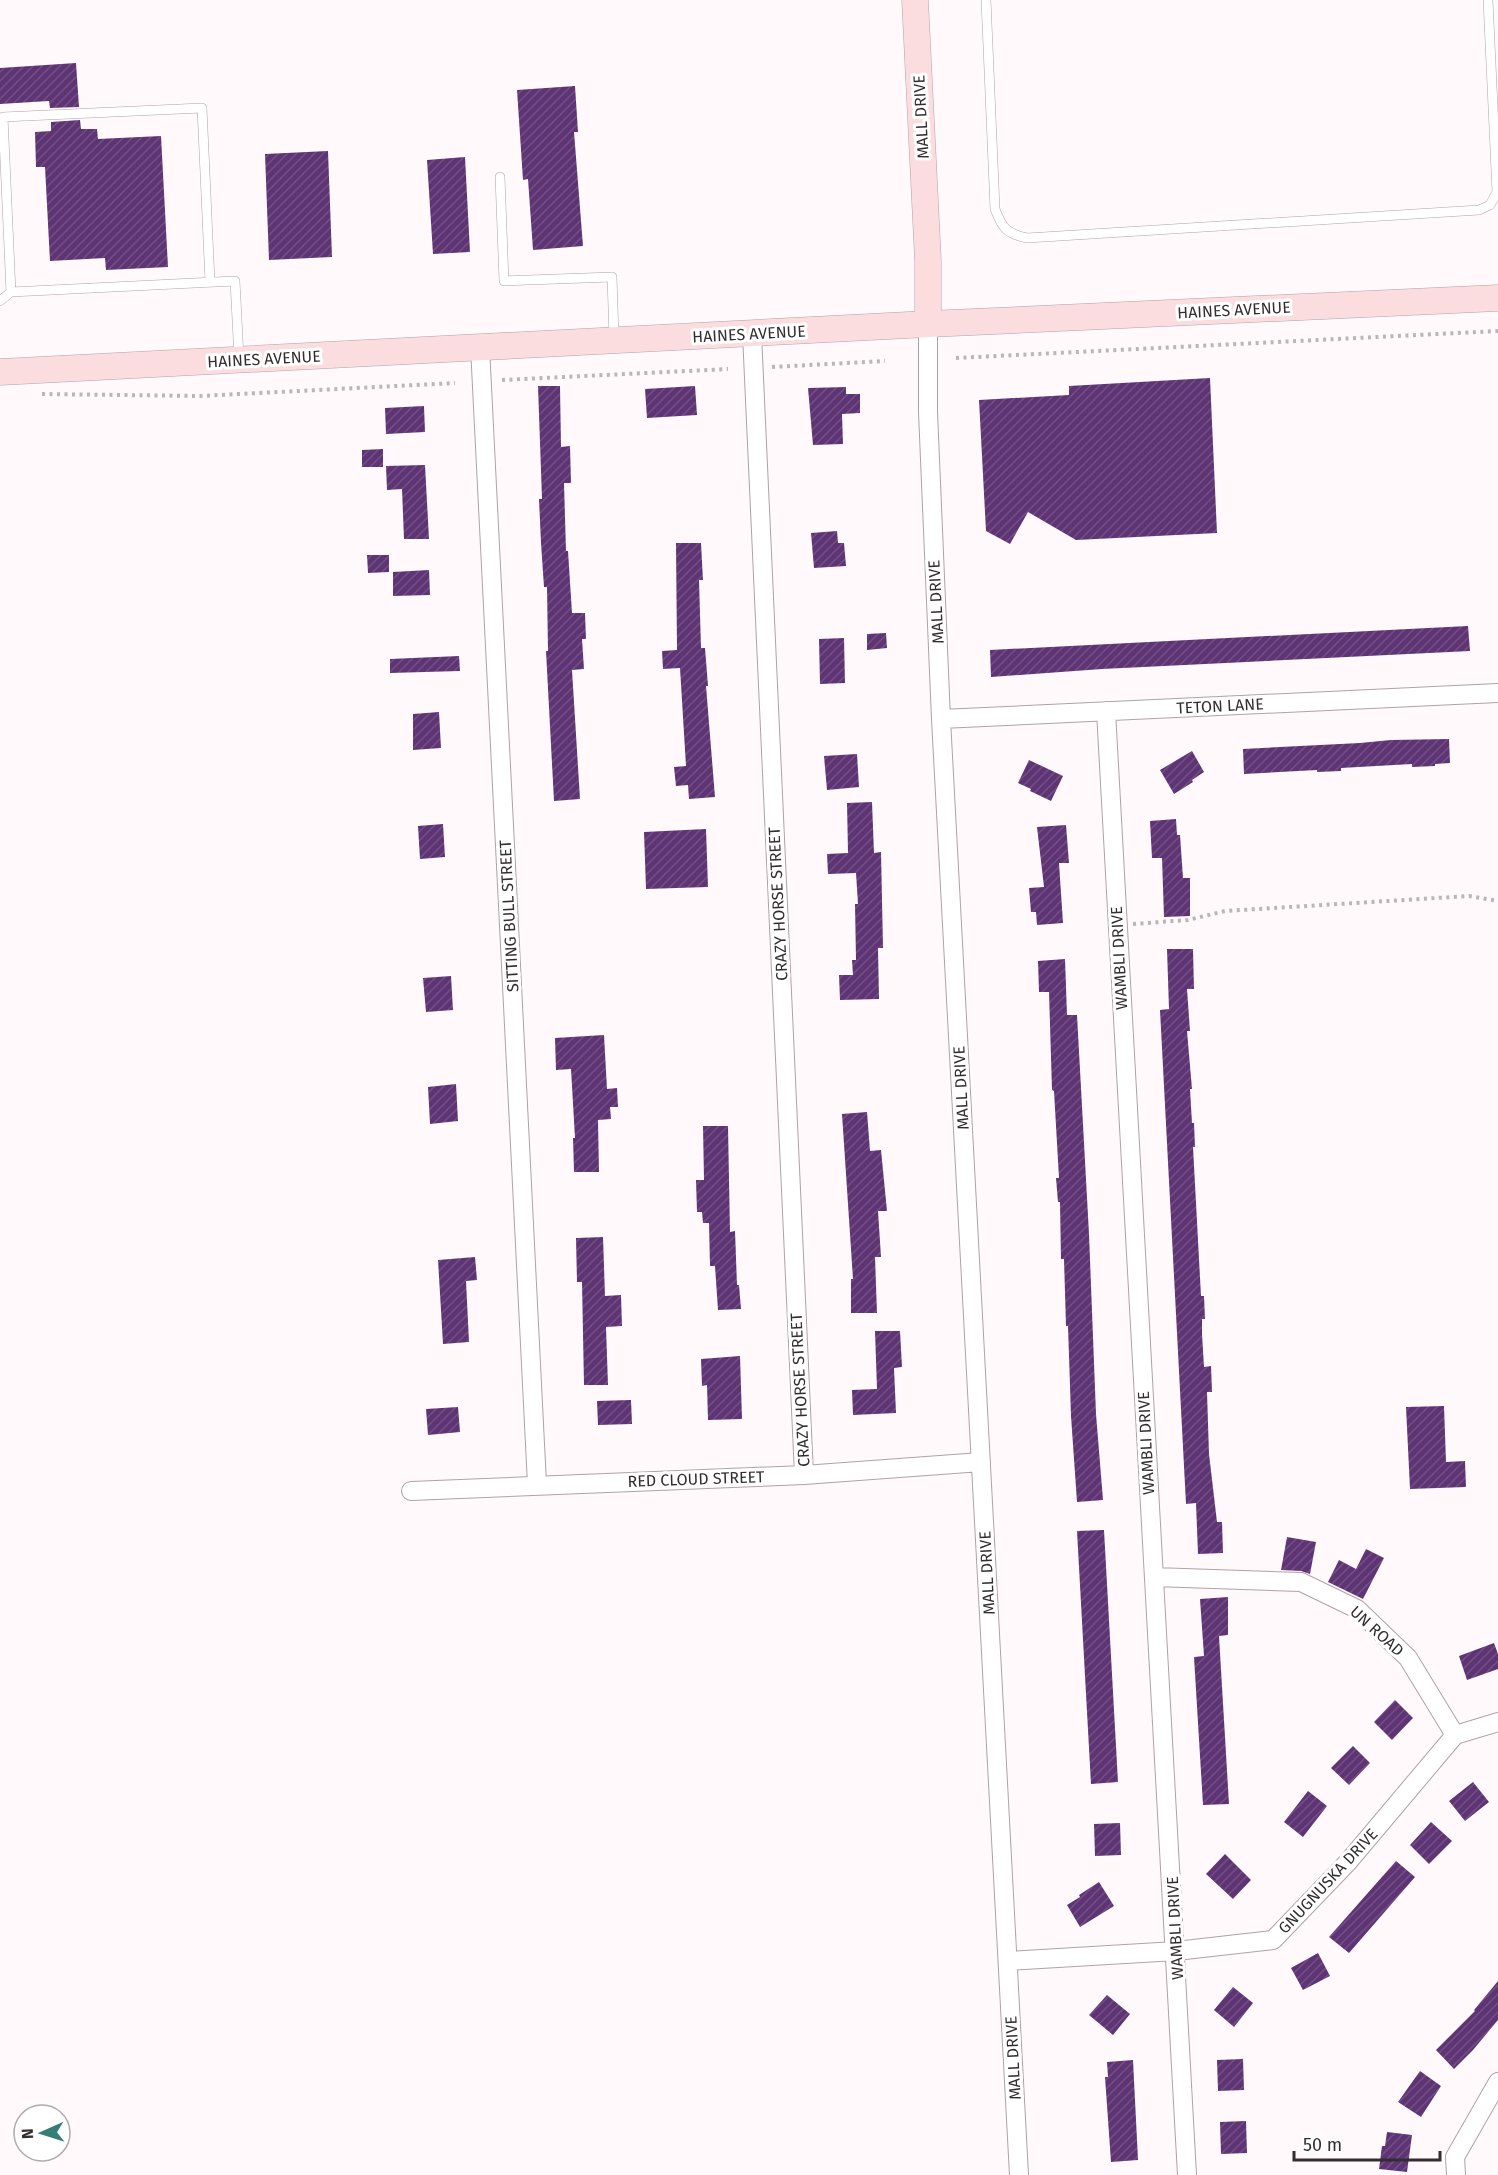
<svg xmlns="http://www.w3.org/2000/svg" width="1498" height="2175" viewBox="0 0 1498 2175" font-family="'Fira Sans',sans-serif">
  <style>
    .building { fill: url(#building-hatch) }
    .lines { fill: none; stroke-linecap: round; stroke-linejoin: round }
    .service-casing { stroke: #afa1a9; stroke-width: 10 }
    .minor-casing { stroke: #afa1a9; stroke-width: 20 }
    .secondary-casing { stroke: #afa1a9; stroke-width: 27 }
    .path { stroke: #bbb5b8; stroke-width: 4; stroke-dasharray: 3 4.5; stroke-linecap: butt }
    .service { stroke: #fff; stroke-width: 9 }
    .minor { stroke: #fff; stroke-width: 18 }
    .secondary { stroke: #fbdde0; stroke-width: 26 }
    .labels { text-anchor: middle; dominant-baseline: central; stroke-width: 6; stroke-linejoin: round; paint-order: stroke }
    .street-label { font-size: 16px; fill: #332d30; stroke: #fff }
  </style>
  <defs>
    <pattern id="building-hatch" width="6" height="6" patternUnits="userSpaceOnUse" patternTransform="scale(1.5)"><rect width="6" height="6" fill="#5e3475"/><path d="M-1 1l2-2M0 6l6-6M5 7l2-2" fill="none" stroke="#725084"/></pattern>
  </defs>
  <rect width="100%" height="100%" fill="#fff9fc"/>
  <path class="building" d="M 76,63 L 79,107 L 50,108 L 49,101 L 0,104 L 0,68 Z
    M 575,86 L 578,132 L 574,132 L 583,246 L 533,250 L 528,179 L 523,180 L 517,90 Z
    M 80,120 L 81,129 L 97,129 L 98,139 L 161,136 L 168,267 L 106,270 L 105,258 L 50,261 L 45,167 L 36,167 L 35,132 L 51,131 L 51,122 Z
    M 328,151 L 332,257 L 269,260 L 265,154 Z
    M 465,157 L 470,252 L 433,254 L 427,160 Z
    M 1210,378 L 1217,533 L 1076,540 L 1028,512 L 1010,544 L 986,531 L 979,400 L 1069,395 L 1069,386 Z
    M 538,386 L 560,386 L 561,447 L 570,446 L 571,483 L 564,483 L 566,551 L 568,551 L 572,613 L 585,613 L 586,639 L 582,639 L 584,669 L 572,670 L 580,799 L 554,801 L 546,651 L 548,651 L 547,587 L 544,587 L 541,543 L 539,499 L 542,499 Z
    M 695,386 L 697,415 L 647,418 L 645,389 Z
    M 846,387 L 846,394 L 860,394 L 860,413 L 842,414 L 843,444 L 813,445 L 808,388 Z
    M 424,406 L 425,432 L 386,434 L 385,408 Z
    M 383,449 L 383,467 L 362,467 L 362,450 Z
    M 425,465 L 429,539 L 404,539 L 402,489 L 387,490 L 386,466 Z
    M 837,531 L 838,543 L 844,543 L 846,566 L 814,568 L 811,533 Z
    M 676,543 L 701,543 L 703,580 L 699,580 L 701,648 L 705,648 L 708,686 L 706,686 L 715,797 L 689,799 L 688,785 L 676,786 L 674,767 L 686,766 L 680,668 L 663,669 L 662,651 L 677,650 Z
    M 367,555 L 389,555 L 389,572 L 368,573 Z
    M 429,570 L 430,595 L 393,596 L 393,572 Z
    M 1468,626 L 1470,651 L 1102,669 L 991,677 L 990,650 Z
    M 886,633 L 887,648 L 867,650 L 867,634 Z
    M 844,638 L 845,683 L 820,684 L 819,639 Z
    M 459,656 L 460,671 L 390,673 L 390,659 Z
    M 439,712 L 441,748 L 413,750 L 413,714 Z
    M 1449,739 L 1450,763 L 1435,764 L 1435,766 L 1412,767 L 1412,764 L 1341,768 L 1341,771 L 1317,772 L 1317,770 L 1244,774 L 1243,749 L 1360,743 L 1391,740 Z
    M 1192,751 L 1204,772 L 1192,780 L 1193,782 L 1174,794 L 1160,770 Z
    M 857,754 L 859,787 L 827,790 L 824,756 Z
    M 1029,760 L 1063,776 L 1051,801 L 1030,791 L 1031,789 L 1018,783 Z
    M 872,802 L 874,853 L 881,852 L 883,948 L 878,948 L 879,999 L 840,1000 L 839,975 L 853,975 L 852,960 L 856,960 L 855,904 L 858,904 L 856,873 L 828,874 L 827,854 L 848,853 L 847,803 Z
    M 1176,819 L 1177,835 L 1180,835 L 1183,878 L 1190,878 L 1190,916 L 1164,917 L 1162,858 L 1152,858 L 1150,821 Z
    M 443,824 L 445,857 L 420,859 L 418,826 Z
    M 1066,825 L 1069,863 L 1059,863 L 1063,923 L 1037,925 L 1036,912 L 1031,912 L 1029,888 L 1044,887 L 1037,827 Z
    M 706,829 L 708,887 L 646,889 L 644,832 Z
    M 1167,949 L 1193,949 L 1194,989 L 1187,989 L 1190,1031 L 1187,1031 L 1192,1089 L 1190,1089 L 1192,1123 L 1194,1123 L 1195,1147 L 1193,1147 L 1201,1296 L 1204,1296 L 1205,1319 L 1202,1319 L 1202,1334 L 1204,1367 L 1211,1366 L 1212,1392 L 1207,1392 L 1209,1454 L 1217,1522 L 1222,1522 L 1223,1553 L 1198,1554 L 1196,1503 L 1186,1504 L 1160,1010 L 1169,1009 Z
    M 1065,959 L 1067,1015 L 1077,1015 L 1089,1234 L 1096,1414 L 1103,1500 L 1077,1502 L 1071,1416 L 1068,1326 L 1066,1326 L 1064,1259 L 1061,1259 L 1060,1202 L 1058,1202 L 1056,1178 L 1059,1178 L 1054,1091 L 1052,1090 L 1049,992 L 1039,992 L 1038,961 Z
    M 451,976 L 453,1010 L 426,1012 L 423,978 Z
    M 604,1035 L 607,1089 L 617,1088 L 618,1107 L 610,1107 L 611,1119 L 598,1120 L 599,1172 L 574,1172 L 573,1138 L 575,1138 L 571,1069 L 556,1070 L 555,1038 Z
    M 456,1084 L 458,1121 L 430,1124 L 428,1087 Z
    M 867,1112 L 870,1151 L 881,1150 L 887,1211 L 878,1211 L 881,1257 L 875,1257 L 877,1313 L 851,1313 L 851,1279 L 853,1279 L 842,1114 Z
    M 703,1126 L 728,1126 L 730,1232 L 735,1231 L 737,1285 L 739,1285 L 741,1309 L 718,1310 L 715,1266 L 710,1266 L 709,1223 L 703,1223 L 702,1212 L 697,1212 L 696,1180 L 704,1180 Z
    M 603,1237 L 605,1296 L 621,1295 L 622,1326 L 606,1327 L 608,1385 L 584,1385 L 582,1282 L 577,1282 L 576,1238 Z
    M 475,1257 L 477,1280 L 466,1281 L 469,1342 L 443,1344 L 438,1260 Z
    M 875,1331 L 900,1331 L 902,1367 L 894,1368 L 896,1413 L 853,1415 L 852,1390 L 877,1389 Z
    M 740,1356 L 742,1419 L 708,1420 L 707,1385 L 702,1386 L 701,1359 Z
    M 631,1400 L 632,1424 L 598,1425 L 597,1401 Z
    M 1444,1406 L 1446,1462 L 1465,1461 L 1466,1487 L 1410,1489 L 1406,1407 Z
    M 458,1407 L 460,1432 L 428,1435 L 426,1409 Z
    M 1104,1530 L 1118,1782 L 1091,1784 L 1077,1531 Z
    M 1287,1537 L 1316,1542 L 1310,1574 L 1301,1571 L 1281,1570 Z
    M 1366,1549 L 1384,1558 L 1363,1599 L 1328,1582 L 1339,1560 L 1356,1569 Z
    M 1228,1597 L 1228,1635 L 1219,1636 L 1229,1804 L 1203,1805 L 1194,1657 L 1204,1656 L 1200,1599 Z
    M 1494,1643 L 1498,1654 L 1498,1669 L 1467,1680 L 1459,1656 Z
    M 1395,1700 L 1413,1718 L 1392,1740 L 1374,1722 Z
    M 1353,1746 L 1370,1763 L 1349,1785 L 1331,1768 Z
    M 1473,1782 L 1489,1802 L 1465,1821 L 1449,1801 Z
    M 1308,1791 L 1327,1806 L 1303,1837 L 1284,1822 Z
    M 1431,1822 L 1452,1841 L 1429,1864 L 1410,1845 Z
    M 1120,1823 L 1121,1855 L 1095,1856 L 1094,1824 Z
    M 1225,1854 L 1251,1880 L 1233,1899 L 1206,1874 Z
    M 1396,1861 L 1415,1877 L 1349,1953 L 1329,1937 Z
    M 1099,1882 L 1114,1906 L 1080,1927 L 1067,1905 L 1080,1897 L 1079,1895 Z
    M 1318,1953 L 1330,1976 L 1303,1990 L 1291,1968 Z
    M 1498,1981 L 1498,2020 L 1473,2050 L 1454,2069 L 1436,2050 L 1475,2011 L 1474,2010 Z
    M 1233,1987 L 1253,2003 L 1234,2027 L 1214,2010 Z
    M 1107,1995 L 1130,2014 L 1113,2035 L 1089,2015 Z
    M 1243,2059 L 1244,2090 L 1218,2091 L 1217,2060 Z
    M 1133,2060 L 1138,2160 L 1111,2162 L 1105,2077 L 1108,2077 L 1107,2062 Z
    M 1420,2071 L 1441,2086 L 1421,2117 L 1398,2102 Z
    M 1246,2121 L 1247,2153 L 1221,2154 L 1220,2122 Z
    M 1387,2132 L 1412,2135 L 1407,2172 L 1379,2169 L 1382,2146 L 1385,2146 Z"/>
  <g class="lines">
    <g class="service-casing">
      <path id="service" d="M 986,0 L 995,209 C 1002,228 1007,234 1027,238 L 1479,210 L 1490,205 L 1497,192 L 1488,0
        M 500,177 L 504,281 L 612,277 L 614,338
        M 11,292 L 3,117 L 202,108 L 210,282
        M 0,301 L 11,292 L 235,281 L 239,358"/>
    </g>
    <g class="minor-casing">
      <path id="minor" d="M 928,324 L 928,412 L 941,719 L 1019,2175
        M 752,334 L 804,1475
        M 480,347 L 537,1484
        M 1106,711 L 1187,2175
        M 941,719 L 1498,693
        M 411,1491 L 804,1475 L 981,1462
        M 1154,1577 L 1301,1582 L 1357,1609 L 1408,1658 L 1455,1735
        M 1008,1961 L 1176,1951 L 1273,1940 L 1348,1862 L 1455,1735 L 1498,1722
        M 1456,2175 L 1455,2157 L 1498,2082"/>
    </g>
    <g class="secondary-casing">
      <path id="secondary" d="M 915,0 L 928,261 L 928,324
        M 0,372 L 928,324 L 1498,298"/>
    </g>
    <path class="path" d="M 956,358 L 1498,331
      M 772,367 L 885,361
      M 502,380 L 728,369
      M 42,394 L 200,396 L 455,383
      M 1133,924 L 1188,920 L 1225,911 L 1469,896 L 1498,901"/>
    <use href="#service" class="service"/>
    <use href="#minor" class="minor"/>
    <use href="#secondary" class="secondary"/>
  </g>
  <g class="labels">
    <g class="street-label">
      <text transform="translate(921 117) rotate(-93)">MALL DRIVE</text>
      <text transform="translate(1234 310) rotate(-3)">HAINES AVENUE</text>
      <text transform="translate(749 334) rotate(-3)">HAINES AVENUE</text>
      <text transform="translate(264 359) rotate(-3)">HAINES AVENUE</text>
      <text transform="translate(936 602) rotate(-93)">MALL DRIVE</text>
      <text transform="translate(1220 706) rotate(-3)">TETON LANE</text>
      <text transform="translate(778 904) rotate(-93)">CRAZY HORSE STREET</text>
      <text transform="translate(509 916) rotate(-93)">SITTING BULL STREET</text>
      <text transform="translate(1119 958) rotate(-93)">WAMBLI DRIVE</text>
      <text transform="translate(961 1088) rotate(-93)">MALL DRIVE</text>
      <text transform="translate(800 1390) rotate(-93)">CRAZY HORSE STREET</text>
      <text transform="translate(1146 1443) rotate(-93)">WAMBLI DRIVE</text>
      <text transform="translate(696 1479) rotate(-2)">RED CLOUD STREET</text>
      <text transform="translate(987 1573) rotate(-93)">MALL DRIVE</text>
      <text transform="translate(1377 1631) rotate(42)">UN ROAD</text>
      <text transform="translate(1328 1881) rotate(-47)">GNUGNUSKA DRIVE</text>
      <text transform="translate(1175 1928) rotate(-93)">WAMBLI DRIVE</text>
      <text transform="translate(1013 2058) rotate(-93)">MALL DRIVE</text>
    </g>
  </g>
  <g transform="translate(42 2133) rotate(267)"><circle r="28" fill="#ffffff" stroke="#adabac" stroke-width="1.5"/>
  <path d="M0-4.5L10 22L0 15L-10 22Z" fill="#377e79"/>
  <text y="-9" font-size="16" font-weight="bold" text-anchor="middle" fill="#332d30">N</text>
  </g>
  <path d="M1294 2151v9h146v-9" fill="none" stroke="#332d30" stroke-width="3"/>
  <text x="1303" y="2151" font-size="18" fill="#332d30" stroke="#ffffff" stroke-width="4.5" paint-order="stroke">50 m</text>
</svg>
